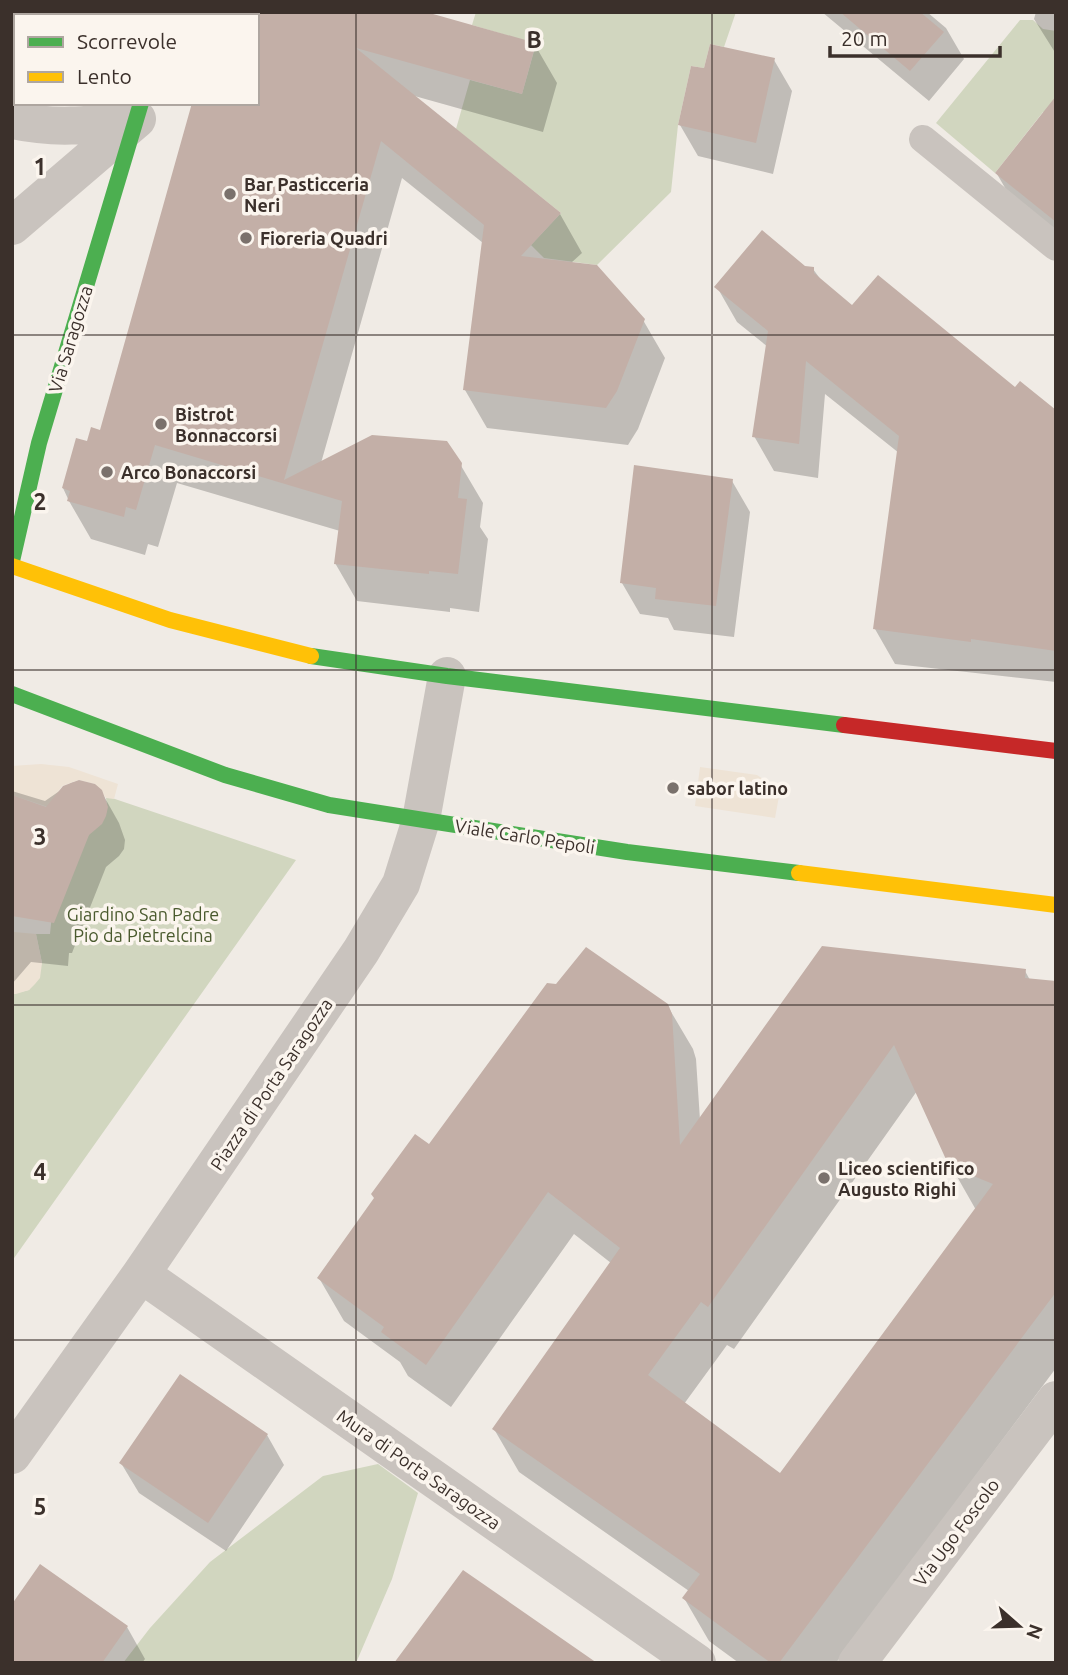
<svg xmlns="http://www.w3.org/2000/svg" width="1068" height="1675" viewBox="0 0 1068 1675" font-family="Ubuntu,sans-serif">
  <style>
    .green { fill: #d1d6bf }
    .plaza { fill: #eee3d5 }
    .shadow { fill: #0003; fill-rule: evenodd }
    .building { fill: #c3afa7; fill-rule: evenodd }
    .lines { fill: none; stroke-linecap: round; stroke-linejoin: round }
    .lane { stroke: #c9c3be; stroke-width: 28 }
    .street { stroke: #c9c3be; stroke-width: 38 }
    .fast { stroke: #4caf50; stroke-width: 16 }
    .slow { stroke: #ffc107; stroke-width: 16 }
    .jam { stroke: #c62828; stroke-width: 16 }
    .grid { fill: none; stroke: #3b302b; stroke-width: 2; stroke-opacity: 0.55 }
    .poi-dot { fill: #7a716c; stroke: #fbf5ee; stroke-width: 2.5 }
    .labels { text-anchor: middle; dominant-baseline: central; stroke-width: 7; stroke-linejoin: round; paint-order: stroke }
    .poi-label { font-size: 18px; font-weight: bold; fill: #3b302b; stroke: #fbf5ee; text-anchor: start }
    .street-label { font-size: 18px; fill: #3b302b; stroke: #fbf5ee }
    .park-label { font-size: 18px; fill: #4a5a2e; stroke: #fbf5ee }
    .grid-label { font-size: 23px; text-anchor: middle; font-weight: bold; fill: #3b302b; stroke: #fbf5ee; stroke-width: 7; stroke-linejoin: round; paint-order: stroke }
  </style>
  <rect width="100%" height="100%" fill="#f0ebe5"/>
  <path class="green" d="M 476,12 L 736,12 L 724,47 L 710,44 L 704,68 L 691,66 L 678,125 L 671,192 L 597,265 L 544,258 L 531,245 L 561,213 L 456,129 L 470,80 L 522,94 L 536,44 L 472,25 Z
    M 1020,20 L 1033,20 L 1043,29 L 1056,31 L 1056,122 L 1043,112 L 995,173 L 936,123 Z
    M 109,797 L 296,860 L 12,1261 L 12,994 L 29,990 L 42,963 L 36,934 L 50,934 L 52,914 L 90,832 C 104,823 109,815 106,798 Z
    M 378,1464 L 418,1493 L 392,1579 L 356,1663 L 123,1663 L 150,1628 L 210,1562 L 323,1476 Z"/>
  <path class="plaza" d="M 41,764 L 69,767 L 118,784 L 114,799 L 106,798 L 95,784 L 79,780 L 62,786 L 57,794 L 54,809 L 12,795 L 12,766 Z
    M 700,767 L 757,775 L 780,791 L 775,818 L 695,806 Z
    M 14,932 L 36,934 L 42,963 L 40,978 L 35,984 L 29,990 L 16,994 L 12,994 Z"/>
  <path class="shadow" d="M 219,12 L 420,12 L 535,45 L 557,83 L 543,132 L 411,95 L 560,214 L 582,253 L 571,263 L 643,320 L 665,358 L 638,429 L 628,445 L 487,428 L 465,390 L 483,243 L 402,178 L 321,463 L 460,464 L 483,503 L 480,527 L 488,539 L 479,612 L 450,608 L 450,612 L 357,601 L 335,563 L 340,531 L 177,483 L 158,547 L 148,544 L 145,555 L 91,539 L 69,501 L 63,488 L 88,443 L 102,432 L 257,103 L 257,16 L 218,16 Z
    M 822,12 L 927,12 L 946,28 L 964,59 L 929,101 Z
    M 1036,12 L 1056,12 L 1056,54 L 1034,19 Z
    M 774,60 L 792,91 L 773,174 L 698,156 L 680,125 L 706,71 Z
    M 1056,124 L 1056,238 L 1015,205 L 997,174 Z
    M 804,268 L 813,269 L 1056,602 L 1056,682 L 895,664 L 875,629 L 899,453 L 825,394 L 818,478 L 774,471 L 754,436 L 768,347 L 737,322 L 717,287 Z
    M 732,481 L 750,512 L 734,637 L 674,630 L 668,618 L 640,614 L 622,583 Z
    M 79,781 L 101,791 L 119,823 L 125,840 L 124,849 L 119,856 L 106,867 L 72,953 L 69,953 L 68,966 L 31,962 L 12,984 L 12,791 L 45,801 L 71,783 Z
    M 1025,971 L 1030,980 L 1056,983 L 1056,1368 L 836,1663 L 739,1663 L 709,1641 L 684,1598 L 689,1591 L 519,1472 L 494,1429 L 611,1263 L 574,1234 L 451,1407 L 408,1376 L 400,1362 L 344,1321 L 319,1278 L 429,1146 L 667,1005 L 693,1049 L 696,1059 L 700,1120 ZM 917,1091 L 951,1166 L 976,1210 L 780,1475 L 684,1404 L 727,1345 L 734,1349 Z
    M 267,1435 L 284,1465 L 226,1551 L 139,1493 L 121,1463 Z
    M 40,1567 L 127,1627 L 145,1659 L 142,1663 L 12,1663 Z"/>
  <path class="building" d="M 257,12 L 426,12 L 536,43 L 522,94 L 356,48 L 561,213 L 521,256 L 597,265 L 645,319 L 617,391 L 606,408 L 463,390 L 484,225 L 381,141 L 284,480 L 372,435 L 447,441 L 462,463 L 458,498 L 467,499 L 458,574 L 429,571 L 429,574 L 334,564 L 342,501 L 155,445 L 136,510 L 126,507 L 124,517 L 67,501 L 70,491 L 62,488 L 76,438 L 87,441 L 91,427 L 100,430 L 192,103 L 257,103 Z
    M 840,12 L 920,12 L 944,32 L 910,71 Z
    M 710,44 L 775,58 L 756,143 L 678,125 L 691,66 L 704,68 Z
    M 1056,96 L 1056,222 L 995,173 Z
    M 762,230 L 805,266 L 814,267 L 814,273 L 852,305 L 878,275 L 1015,387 L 1020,381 L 1056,410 L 1056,651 L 971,639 L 971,642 L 873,629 L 899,436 L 806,361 L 799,444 L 752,437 L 768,331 L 714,287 Z
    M 634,465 L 733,479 L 716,606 L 655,599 L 656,588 L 620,583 Z
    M 79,780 L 95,784 L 102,790 L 108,807 L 106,816 L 102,824 L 89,835 L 54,923 L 12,916 L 12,795 L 46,807 L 63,786 Z
    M 822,946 L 1026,969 L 1025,978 L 1056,981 L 1056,1292 L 779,1663 L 771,1663 L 682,1598 L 700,1574 L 492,1429 L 620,1248 L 548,1192 L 426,1365 L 381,1332 L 384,1327 L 317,1278 L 374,1198 L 371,1194 L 415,1134 L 429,1144 L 547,983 L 556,984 L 586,947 L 668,1004 L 672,1014 L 680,1145 ZM 894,1045 L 949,1166 L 993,1184 L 780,1473 L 648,1375 L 701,1302 L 708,1307 Z
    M 180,1374 L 268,1434 L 208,1523 L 119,1463 Z
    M 40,1564 L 128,1626 L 102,1663 L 12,1663 L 12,1604 Z
    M 463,1570 L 597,1663 L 394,1663 Z"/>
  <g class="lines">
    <path class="lane" d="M 923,139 L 1056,247"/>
    <path class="street" d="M 12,120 C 59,130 90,125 137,119
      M 12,226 L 137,119
      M 141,1274 L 697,1663
      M 12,1455 L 141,1274 L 361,951 L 401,884 L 421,820 L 447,676
      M 857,1663 L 1056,1400"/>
    <path class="fast" d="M 168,16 L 169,12
      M 12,561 L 39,443 L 141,103
      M 311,656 L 447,676 L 844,725
      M 12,694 L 225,775 L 329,805 L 627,852 L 799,873"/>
    <path class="slow" d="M 12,566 L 170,620 L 311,656
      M 799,873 L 1056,905"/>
    <path class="jam" d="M 844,725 L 1056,751"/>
  </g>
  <path class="grid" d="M 356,12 L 356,1663M 712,12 L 712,1663M 12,335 L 1056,335M 12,670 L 1056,670M 12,1005 L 1056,1005M 12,1340 L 1056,1340"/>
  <g class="poi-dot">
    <circle cx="230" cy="194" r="7"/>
    <circle cx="246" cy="238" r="7"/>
    <circle cx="161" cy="424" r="7"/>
    <circle cx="107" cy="472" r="7"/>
    <circle cx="673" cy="788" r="7"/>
    <circle cx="824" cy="1178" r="7"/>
  </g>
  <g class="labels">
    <g class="poi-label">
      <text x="244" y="184">Bar Pasticceria<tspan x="244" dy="21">Neri</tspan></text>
      <text x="260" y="238">Fioreria Quadri</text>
      <text x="175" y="414">Bistrot<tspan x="175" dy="21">Bonnaccorsi</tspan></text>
      <text x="121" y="472">Arco Bonaccorsi</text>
      <text x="687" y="788">sabor latino</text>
      <text x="838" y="1168">Liceo scientifico<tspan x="838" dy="21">Augusto Righi</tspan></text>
    </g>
    <g class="street-label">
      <text transform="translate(70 339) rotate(-73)">Via Saragozza</text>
      <text transform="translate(525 836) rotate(9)">Viale Carlo Pepoli</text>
      <text transform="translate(271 1084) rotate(-56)">Piazza di Porta Saragozza</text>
      <text transform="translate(419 1469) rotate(35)">Mura di Porta Saragozza</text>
      <text transform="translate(956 1532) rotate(-53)">Via Ugo Foscolo</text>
    </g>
    <g class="park-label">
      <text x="143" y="914">Giardino San Padre<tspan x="143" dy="21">Pio da Pietrelcina</tspan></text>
    </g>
  </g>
  <g class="grid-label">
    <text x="534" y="48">B</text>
    <text x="40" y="175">1</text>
    <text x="40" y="510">2</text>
    <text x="40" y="845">3</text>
    <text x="40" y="1180">4</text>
    <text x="40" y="1515">5</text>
  </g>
  <rect width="1068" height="1675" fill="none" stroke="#3b302b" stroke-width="28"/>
  <rect x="14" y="14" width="245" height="91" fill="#fbf5ee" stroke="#aea6a0" stroke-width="2"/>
  <rect x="28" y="37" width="35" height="10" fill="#4caf50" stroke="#aea6a0" stroke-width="2"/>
  <text x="77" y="49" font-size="21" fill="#3b302b">Scorrevole</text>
  <rect x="28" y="72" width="35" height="10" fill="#ffc107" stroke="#aea6a0" stroke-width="2"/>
  <text x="77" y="84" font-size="21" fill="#3b302b">Lento</text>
  <g transform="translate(1019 1626) rotate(110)" stroke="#fbf5ee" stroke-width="5" paint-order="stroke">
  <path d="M0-5L12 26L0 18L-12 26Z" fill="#3b302b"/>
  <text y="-10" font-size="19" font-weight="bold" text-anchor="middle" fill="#3b302b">N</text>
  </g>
  <path d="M830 46v10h170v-10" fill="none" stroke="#3b302b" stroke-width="3.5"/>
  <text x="841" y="46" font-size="21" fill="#3b302b" stroke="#fbf5ee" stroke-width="5" paint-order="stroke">20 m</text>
</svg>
